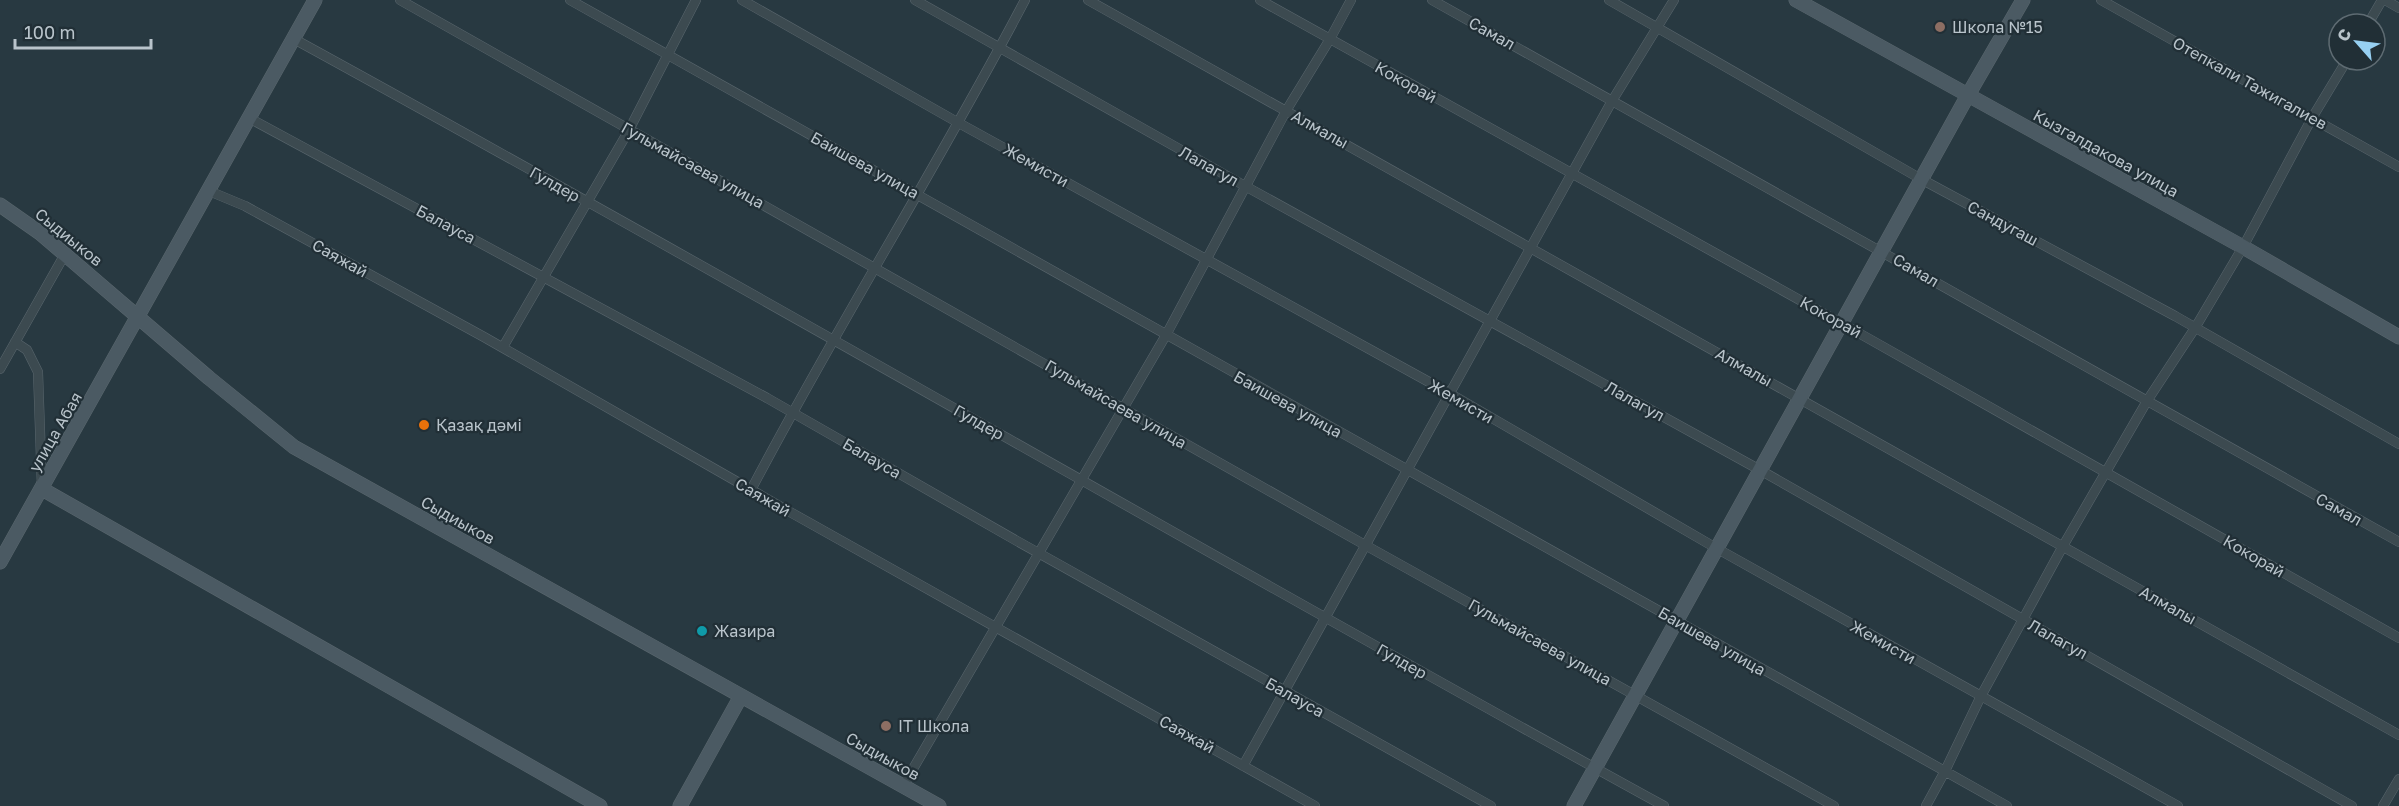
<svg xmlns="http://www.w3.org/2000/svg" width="2399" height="806" viewBox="0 0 2399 806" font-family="'Golos Text',sans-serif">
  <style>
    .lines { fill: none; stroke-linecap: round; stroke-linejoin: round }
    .street-casing { stroke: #5a676e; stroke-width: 10 }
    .secondary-casing { stroke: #5a676e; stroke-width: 15 }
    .street { stroke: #3c4a50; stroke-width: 9 }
    .secondary { stroke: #4b5a63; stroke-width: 14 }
    .education-dot { fill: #8d6e63; stroke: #212f36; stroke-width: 2 }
    .food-dot { fill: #e8710a; stroke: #212f36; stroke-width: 2 }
    .culture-dot { fill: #0f9aa8; stroke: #212f36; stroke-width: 2 }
    .labels { text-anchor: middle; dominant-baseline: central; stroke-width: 4.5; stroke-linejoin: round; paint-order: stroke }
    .poi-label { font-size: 16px; fill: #b9c4cb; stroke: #212f36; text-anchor: start }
    .street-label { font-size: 16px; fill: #b9c4cb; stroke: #212f36 }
  </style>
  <rect width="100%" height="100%" fill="#283941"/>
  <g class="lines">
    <g class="street-casing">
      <path id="street" d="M 400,0 L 1365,545 L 1834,806
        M 570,0 L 2007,806
        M 742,0 L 957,122 L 1449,393 L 1716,548 L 2178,806
        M 915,0 L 1245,186 L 1760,470 L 2352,806
        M 1088,0 L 2399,735
        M 1260,0 L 1841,323 L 2399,638
        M 1432,0 L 2399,542
        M 1609,0 L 1921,179 L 2175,316 L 2399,444
        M 2101,0 L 2399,167
        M 2385,0 L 2399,8
        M 2368,24 L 2382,0
        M 294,39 C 753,290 1205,554 1664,806
        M 249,118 L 767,398 L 1017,541 L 1491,806
        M 209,191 L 245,206 L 484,337 L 790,512 L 1315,806
        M 15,342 L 27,350 L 38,372 L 42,489
        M 503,347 L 629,130 L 696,0
        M 0,369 L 65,254
        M 751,490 C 838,324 938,166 1025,0
        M 1243,766 L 1612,101 L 1674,0
        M 903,786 L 1166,335 L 1286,111 L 1330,39 L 1351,0
        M 1926,806 L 1945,771 L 1981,696 L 2063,546 L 2147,401 L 2195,328 L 2243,247 L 2312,118 L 2347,60
        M 2383,806 L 2399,779"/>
    </g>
    <g class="secondary-casing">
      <path id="secondary" d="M 1796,0 L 2243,247 L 2399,337
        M 0,205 L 40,233 L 209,378 L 294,447 L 939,806
        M 42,489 L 600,806
        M 0,562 L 315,0
        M 680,806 L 741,696
        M 1574,806 L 1968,95 L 2023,0"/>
    </g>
    <use href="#street" class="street"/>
    <use href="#secondary" class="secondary"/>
  </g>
  <g class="education-dot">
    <circle cx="1940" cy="27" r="6"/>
    <circle cx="886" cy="726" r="6"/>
  </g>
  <circle class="food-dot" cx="424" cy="425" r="6"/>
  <circle class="culture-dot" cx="702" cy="631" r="6"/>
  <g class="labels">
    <g class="poi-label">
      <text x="1952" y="27">Школа №15</text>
      <text x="436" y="425">Қазақ дәмі</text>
      <text x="714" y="631">Жазира</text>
      <text x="898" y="726">IT Школа</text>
    </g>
    <g class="street-label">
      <text transform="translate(1492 33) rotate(29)">Самал</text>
      <text transform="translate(1406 82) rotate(29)">Кокорай</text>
      <text transform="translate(2250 83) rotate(29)">Отепкали Тажигалиев</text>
      <text transform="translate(1320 129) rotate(29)">Алмалы</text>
      <text transform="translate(2106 153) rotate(29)">Кызгалдакова улица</text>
      <text transform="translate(693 165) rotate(29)">Гульмайсаева улица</text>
      <text transform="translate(865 165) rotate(29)">Баишева улица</text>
      <text transform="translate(1036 165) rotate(29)">Жемисти</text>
      <text transform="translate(1209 166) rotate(29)">Лалагул</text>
      <text transform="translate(555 184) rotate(29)">Гулдер</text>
      <text transform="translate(2003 223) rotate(28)">Сандугаш</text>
      <text transform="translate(446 224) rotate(28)">Балауса</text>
      <text transform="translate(69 237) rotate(39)">Сыдиыков</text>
      <text transform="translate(340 258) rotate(29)">Саяжай</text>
      <text transform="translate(1916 270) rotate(30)">Самал</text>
      <text transform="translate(1831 317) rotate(29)">Кокорай</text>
      <text transform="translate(1744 367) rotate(29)">Алмалы</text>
      <text transform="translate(1461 401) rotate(30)">Жемисти</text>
      <text transform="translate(1635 401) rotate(29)">Лалагул</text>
      <text transform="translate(1116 404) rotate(30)">Гульмайсаева улица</text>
      <text transform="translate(1288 404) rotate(29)">Баишева улица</text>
      <text transform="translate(979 422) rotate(29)">Гулдер</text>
      <text transform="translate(55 432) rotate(-60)">улица Абая</text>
      <text transform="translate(872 458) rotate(30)">Балауса</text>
      <text transform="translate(763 497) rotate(30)">Саяжай</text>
      <text transform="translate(2339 509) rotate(29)">Самал</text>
      <text transform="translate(458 520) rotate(29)">Сыдиыков</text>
      <text transform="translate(2254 556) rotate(30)">Кокорай</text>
      <text transform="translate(2168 605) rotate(29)">Алмалы</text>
      <text transform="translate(2058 639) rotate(29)">Лалагул</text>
      <text transform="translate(1712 641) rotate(30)">Баишева улица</text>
      <text transform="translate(1540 642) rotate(29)">Гульмайсаева улица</text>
      <text transform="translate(1883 642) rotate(29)">Жемисти</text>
      <text transform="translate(1402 661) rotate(29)">Гулдер</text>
      <text transform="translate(1295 697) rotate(29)">Балауса</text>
      <text transform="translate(1187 734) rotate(29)">Саяжай</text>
      <text transform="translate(883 756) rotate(29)">Сыдиыков</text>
    </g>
  </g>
  <g transform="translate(2357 42) rotate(298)"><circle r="28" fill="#212f36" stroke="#5e6b72" stroke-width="1.5"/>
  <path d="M0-4.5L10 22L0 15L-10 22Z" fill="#97d0f2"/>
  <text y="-9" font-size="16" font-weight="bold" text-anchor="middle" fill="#b9c4cb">С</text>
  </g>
  <path d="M15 39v9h136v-9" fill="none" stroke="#b9c4cb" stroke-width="3"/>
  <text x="24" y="39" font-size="18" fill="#b9c4cb" stroke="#212f36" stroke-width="4.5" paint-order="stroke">100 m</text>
</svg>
